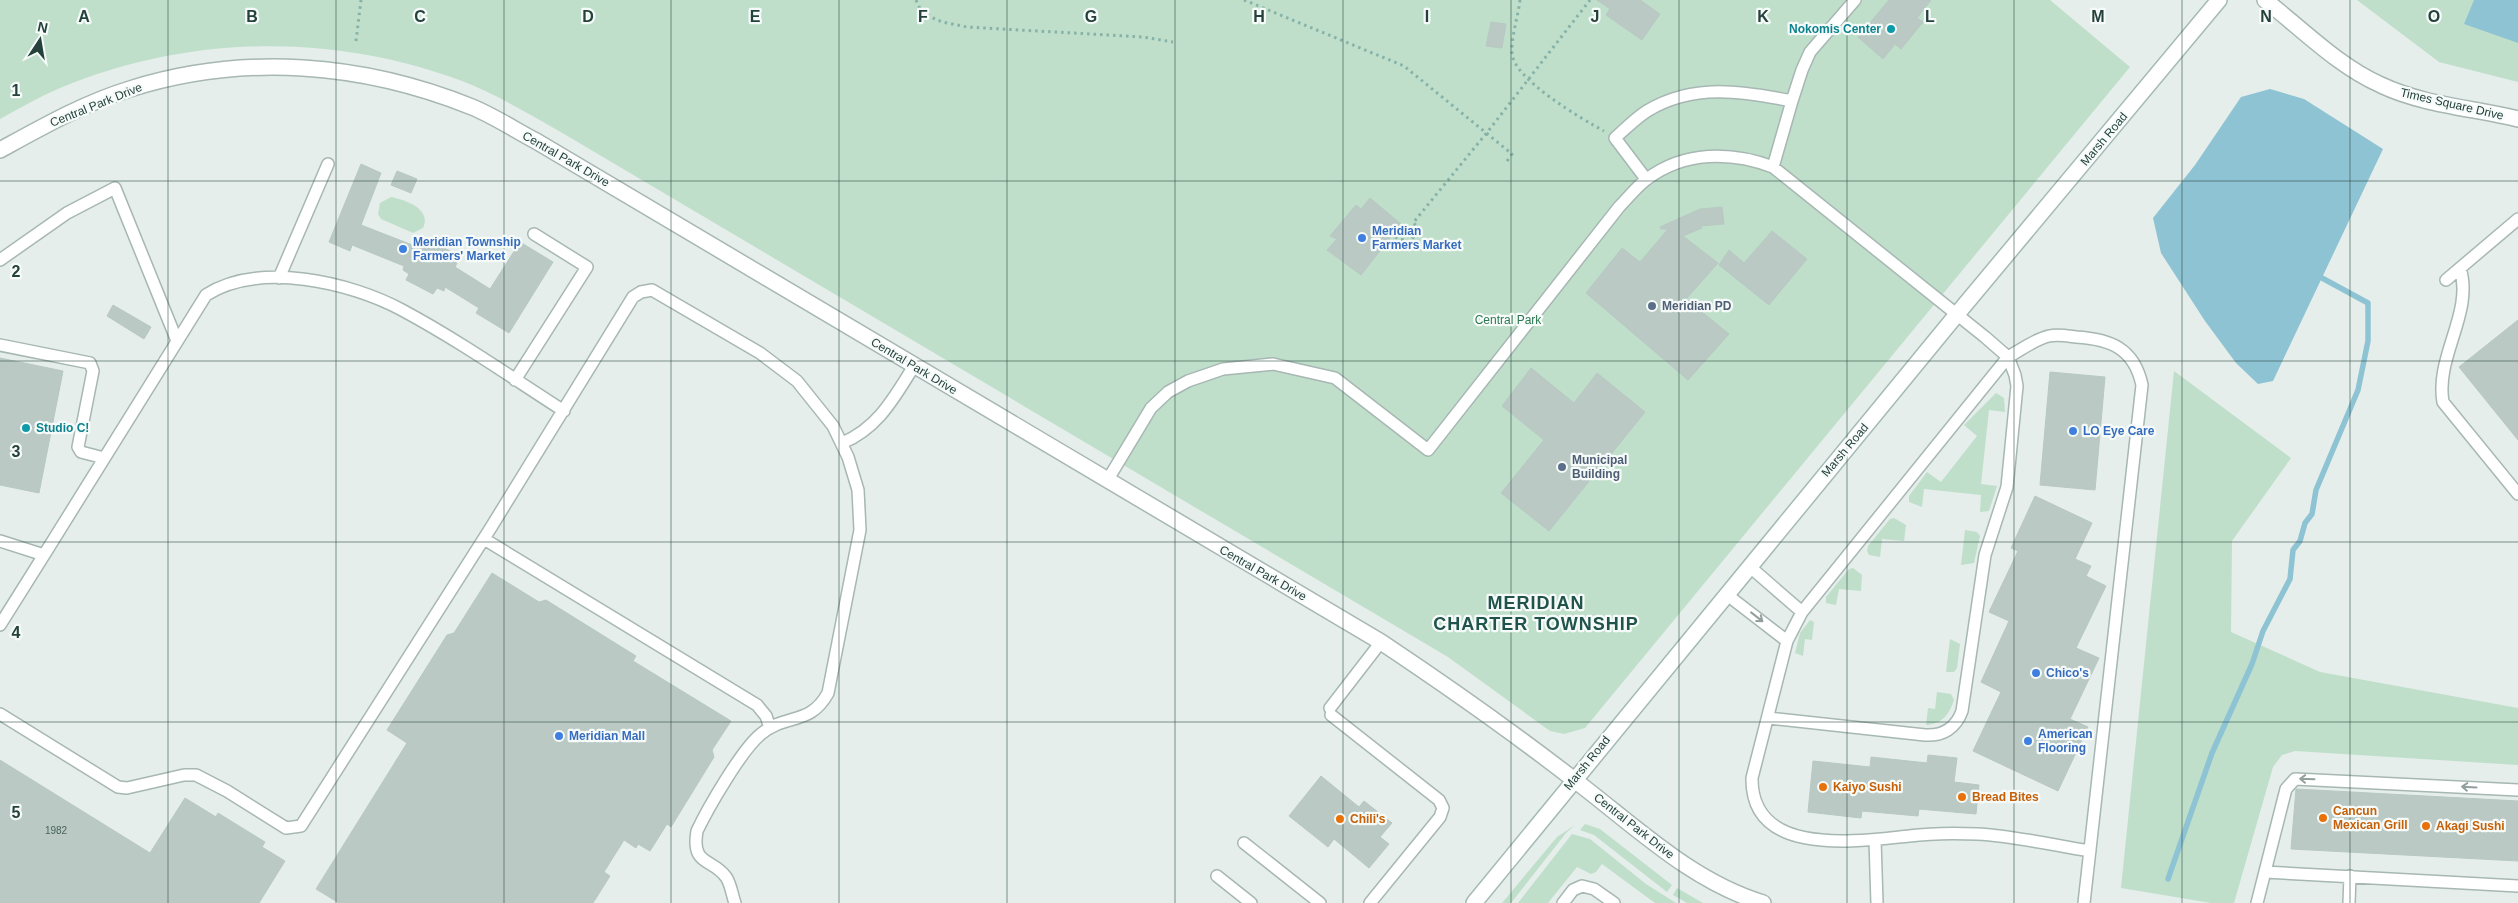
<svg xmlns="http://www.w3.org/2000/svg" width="2518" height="903" viewBox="0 0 2518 903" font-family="Helvetica,sans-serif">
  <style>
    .green { fill: #bfdfca }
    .water { fill: #8ec3d3 }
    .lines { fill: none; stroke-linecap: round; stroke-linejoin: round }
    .stream { stroke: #8ec3d3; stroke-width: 5.5 }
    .building { fill: #bac9c4; stroke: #b8c8c3 }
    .service-casing { stroke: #a7b7b3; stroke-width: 14 }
    .minor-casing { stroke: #a7b7b3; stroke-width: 18 }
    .tertiary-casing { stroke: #a7b7b3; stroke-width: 18 }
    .secondary-casing { stroke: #a4bab4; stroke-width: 18 }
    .path { stroke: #86b2a8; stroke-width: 3; stroke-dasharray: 2.5 4; stroke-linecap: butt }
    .service { stroke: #fff; stroke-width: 11 }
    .minor { stroke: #fff; stroke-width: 15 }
    .tertiary { stroke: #fff; stroke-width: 15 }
    .secondary { stroke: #fff; stroke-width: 15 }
    .oneway { stroke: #92a09d }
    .grid { fill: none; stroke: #24413b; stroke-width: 1; stroke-opacity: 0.55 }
    .culture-dot { fill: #0f9aa8; stroke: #f6fbf9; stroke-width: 2 }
    .shop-dot { fill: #3f7fe0; stroke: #f6fbf9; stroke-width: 2 }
    .service-dot { fill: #5c6f8a; stroke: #f6fbf9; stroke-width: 2 }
    .food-dot { fill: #e8710a; stroke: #f6fbf9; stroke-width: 2 }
    .labels { text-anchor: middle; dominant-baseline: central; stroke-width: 4.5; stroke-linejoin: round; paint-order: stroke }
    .number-label { font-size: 10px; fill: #4a635d }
    .culture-label { font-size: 12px; font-weight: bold; fill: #0d838f; stroke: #f6fbf9; text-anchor: end }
    .street-label { font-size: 12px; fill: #24413b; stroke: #f6fbf9 }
    .shop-label { font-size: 12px; font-weight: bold; fill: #366cbe; stroke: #f6fbf9; text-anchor: start }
    .service-label { font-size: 12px; font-weight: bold; fill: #4e5e75; stroke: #f6fbf9; text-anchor: start }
    .park-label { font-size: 12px; fill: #2e7851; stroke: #f6fbf9 }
    .food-label { font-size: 12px; font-weight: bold; fill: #c56008; stroke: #f6fbf9; text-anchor: start }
    .district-label { font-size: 18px; font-weight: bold; letter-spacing: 1px; fill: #1f534b; stroke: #f6fbf9 }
    .grid-label { font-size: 16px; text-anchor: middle; font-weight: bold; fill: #24413b; stroke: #f6fbf9; stroke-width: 4.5; stroke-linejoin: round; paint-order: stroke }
  </style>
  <rect width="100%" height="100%" fill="#e5eeeb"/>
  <path class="green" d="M 0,0 L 2050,0 L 2130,67 L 1585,728 L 1564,734 L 1550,731 L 1448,657 L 559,131 C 527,113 496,94 462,81 C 332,32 189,35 60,88 C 39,97 20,108 0,119 Z
    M 2357,0 L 2518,0 L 2518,82 L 2439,62 Z
    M 391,197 C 406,200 432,209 423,228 L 413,233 L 381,219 L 378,214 L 380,203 Z
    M 2174,371 L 2291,458 L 2232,541 L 2231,632 L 2320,672 L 2518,708 L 2518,765 L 2295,751 L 2282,755 L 2273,767 L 2234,903 L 2211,903 L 2121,888 Z
    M 1996,393 L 2004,398 L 2005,412 L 1989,410 L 1981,484 L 1997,486 L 1989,511 L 1980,512 L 1981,495 L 1924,489 L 1922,507 L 1909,502 L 1909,496 L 1927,472 L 1941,482 L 1977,436 L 1964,425 Z
    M 1894,518 L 1906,525 L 1904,541 L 1882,539 L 1880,557 L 1869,555 L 1867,551 L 1868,546 L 1890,519 Z
    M 1965,530 L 1977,532 L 1980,536 L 1974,563 L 1961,565 Z
    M 1853,568 L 1862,575 L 1861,591 L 1839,589 L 1836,605 L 1826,603 L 1826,597 L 1849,569 Z
    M 1810,620 L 1814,622 L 1812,640 L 1805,639 L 1803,656 L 1795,653 L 1800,633 Z
    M 1950,639 L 1960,644 L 1957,668 L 1954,672 L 1946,672 Z
    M 1937,692 L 1951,694 L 1954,700 C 1949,715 1942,724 1926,725 L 1928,708 L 1935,709 Z
    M 1585,824 L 1600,829 L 1672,885 L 1667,892 L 1594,835 L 1580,830 Z
    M 1575,825 L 1566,833 L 1511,903 L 1502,903 L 1557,837 Z
    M 1572,834 L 1590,839 L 1646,884 L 1676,903 L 1655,903 L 1602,864 L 1596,872 L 1591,874 L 1577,867 L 1548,903 L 1518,903 Z
    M 1677,888 L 1703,903 L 1687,903 L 1673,895 Z"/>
  <path class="water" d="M 2474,0 L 2518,0 L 2518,43 L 2464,24 Z
    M 2270,89 L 2304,99 L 2383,149 L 2273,381 L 2258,384 L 2236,363 L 2205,321 L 2161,253 L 2153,218 L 2195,165 L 2241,97 Z"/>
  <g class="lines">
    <path class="stream" d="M 2168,879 L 2212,753 L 2252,664 L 2263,631 L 2290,579 L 2293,550 L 2300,541 L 2305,523 L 2312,514 L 2316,490 L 2358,390 L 2368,341 L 2368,303 L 2322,278"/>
  </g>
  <path class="building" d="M 1597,0 L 1640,0 L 1660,14 L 1642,40 L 1606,15 L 1610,9 Z
    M 1889,0 L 1931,0 L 1917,18 L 1923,22 L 1901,49 L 1895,44 L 1883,59 L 1858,37 Z
    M 1491,22 L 1506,24 L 1502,48 L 1486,46 Z
    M 361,164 L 381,173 L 361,225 L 415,246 L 416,243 L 423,246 L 427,239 L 454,253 L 451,260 L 457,263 L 455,267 L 490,289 L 520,242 L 553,262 L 509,333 L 476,313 L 479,308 L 445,287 L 444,291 L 437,288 L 433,294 L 406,280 L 409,274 L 403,270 L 404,266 L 352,245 L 350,251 L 329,242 Z
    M 397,171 L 417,179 L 411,193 L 391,185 Z
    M 1370,198 L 1401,224 L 1361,275 L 1327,250 L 1337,239 L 1330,236 L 1356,205 L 1361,209 Z
    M 1722,207 L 1724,224 L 1699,226 L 1702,228 L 1683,236 L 1718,263 L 1686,299 L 1729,334 L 1688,380 L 1586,293 L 1622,248 L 1640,262 L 1668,229 L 1661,229 L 1660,227 L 1700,209 Z
    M 1772,231 L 1807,259 L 1769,305 L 1719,265 L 1729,250 L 1744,263 Z
    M 113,305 L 151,327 L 144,339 L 107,316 Z
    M 2518,320 L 2518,440 L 2459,367 Z
    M 0,358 L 63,371 L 39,493 L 0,485 Z
    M 1531,368 L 1574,403 L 1597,373 L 1645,412 L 1549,531 L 1501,493 L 1544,440 L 1502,406 Z
    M 2050,372 L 2105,377 L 2095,490 L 2040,485 Z
    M 2035,496 L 2092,523 L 2075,559 L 2091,566 L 2086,576 L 2106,586 L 2076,648 L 2099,658 L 2070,719 L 2088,727 L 2058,791 L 1973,751 L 2001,692 L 1981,682 L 2009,621 L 1989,612 L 2018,551 L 2011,548 Z
    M 492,573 L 539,602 L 546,600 L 636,656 L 633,661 L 731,721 L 712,750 L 714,757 L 671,827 L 667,824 L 650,851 L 638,844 L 636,848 L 624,840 L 604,872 L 610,876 L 593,903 L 339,903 L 316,889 L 407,743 L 387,730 L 447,635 L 454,633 Z
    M 1928,755 L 1957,758 L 1954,782 L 1979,785 L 1976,814 L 1919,809 L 1918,816 L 1862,811 L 1861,818 L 1808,812 L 1813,761 L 1870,767 L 1871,757 L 1927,763 Z
    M 0,760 L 150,853 L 185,798 L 216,817 L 218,813 L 265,842 L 262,847 L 285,861 L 259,903 L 0,903 Z
    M 1321,776 L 1359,807 L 1364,801 L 1392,823 L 1380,837 L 1389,844 L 1369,868 L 1334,839 L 1328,847 L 1289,816 Z
    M 2296,789 L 2518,801 L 2518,861 L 2291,849 Z"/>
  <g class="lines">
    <g class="service-casing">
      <path id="service" d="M 1792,101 L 1802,70 L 1810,52 L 1855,0
        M 1646,179 L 1615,138 C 1625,129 1636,118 1647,111 C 1693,83 1742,91 1792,101 L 1773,167
        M 0,260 L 67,213 L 115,188 L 177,341
        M 2460,268 C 2474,313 2435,356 2443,402 L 2518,494
        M 279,278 L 328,164
        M 2446,280 L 2518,219
        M 0,345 L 90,363 L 93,371 L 78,447 L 81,452 L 104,458
        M 515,380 L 587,267 L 534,234
        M 842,443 C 878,428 894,398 914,366
        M 1107,481 L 1151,408 L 1168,392 L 1188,381 L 1223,369 L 1273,364 L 1335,378 L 1428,450 L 1619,207 C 1628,198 1637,186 1647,179 C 1684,151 1731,151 1773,167 L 1985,337 L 2008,357 L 2015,375 L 2017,386 L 2007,487 L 1985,555 L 1962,711 C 1956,728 1943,736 1925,735 L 1768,718
        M 484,539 L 757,705 L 766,716 L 770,728
        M 0,541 L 44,555 L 206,295 C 259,261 350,282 402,310 C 458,340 511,377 564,411
        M 1749,566 L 1802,612
        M 1726,594 L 1787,641
        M 0,625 L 44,555
        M 1330,708 L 1381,642
        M 0,714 L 118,787 L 127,788 L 184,775 L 196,775 L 227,791 L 286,828 L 301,826 L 490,529 L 633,297 L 641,292 L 652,290 L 760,353 L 797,381 L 833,426 L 848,457 L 858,490 L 860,530 L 828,693 C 810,726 786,713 761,734 C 742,749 708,808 697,831 C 691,866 712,858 726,877 C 731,884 732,895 735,903
        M 1331,715 L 1439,800 L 1443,808 L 1440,817 L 1370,903
        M 1875,840 L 1877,903
        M 1244,843 L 1320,903
        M 2265,872 L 2518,886
        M 1217,876 L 1251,903
        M 1563,903 L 1573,890 L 1582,886 L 1594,889 L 1614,903
        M 2084,903 L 2142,385 C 2134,348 2110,339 2076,337 C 2068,336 2058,334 2049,336 C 2035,339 2021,350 2008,357 L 1802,612 L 1787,641 L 1752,778 C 1751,858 1858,841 1909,836 C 1932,833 1955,833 1977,834 C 2015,836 2052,845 2090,851
        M 2257,903 L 2286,789 L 2295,779 L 2518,790
        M 2349,903 L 2350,876"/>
    </g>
    <g class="minor-casing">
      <path id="minor" d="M 2265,0 C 2302,29 2338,66 2381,85 C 2423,105 2473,108 2518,119"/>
    </g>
    <g class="tertiary-casing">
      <path id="tertiary" d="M 0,150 C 42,127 84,103 130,89 C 244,53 363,63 472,107 C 494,116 515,130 536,141 L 1381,642 C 1447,686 1511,731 1573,779 C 1633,824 1690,881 1763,903"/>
    </g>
    <g class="secondary-casing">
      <path id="secondary" d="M 1474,903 L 1958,313 L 2219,0"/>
    </g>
    <path class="path" d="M 916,0 L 922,13 L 942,22 L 967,27 L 1143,37 L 1173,42
      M 1244,0 L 1404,66 L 1512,154 L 1505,164
      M 1520,0 C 1518,17 1511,37 1512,53 C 1513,79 1582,119 1604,131
      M 356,41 L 361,0
      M 1395,237 L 1409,242 L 1421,229 L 1413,223 L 1489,130 L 1590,0"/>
    <use href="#service" class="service"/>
    <use href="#minor" class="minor"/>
    <use href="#tertiary" class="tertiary"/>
    <use href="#secondary" class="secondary"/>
  </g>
  <defs><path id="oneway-shaft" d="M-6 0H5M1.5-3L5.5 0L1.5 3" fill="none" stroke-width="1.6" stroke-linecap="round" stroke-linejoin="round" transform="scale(1.25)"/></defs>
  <g class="oneway">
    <use href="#oneway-shaft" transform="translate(1757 617) rotate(38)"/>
    <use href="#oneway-shaft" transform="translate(2307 779) rotate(-178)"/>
    <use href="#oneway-shaft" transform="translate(2469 787) rotate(-177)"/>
  </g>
  <path class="grid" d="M 168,0 L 168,903M 336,0 L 336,903M 504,0 L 504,903M 671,0 L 671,903M 839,0 L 839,903M 1007,0 L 1007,903M 1175,0 L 1175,903M 1343,0 L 1343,903M 1511,0 L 1511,903M 1679,0 L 1679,903M 1847,0 L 1847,903M 2014,0 L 2014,903M 2182,0 L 2182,903M 2350,0 L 2350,903M 0,181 L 2518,181M 0,361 L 2518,361M 0,542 L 2518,542M 0,722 L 2518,722"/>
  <g class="culture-dot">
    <circle cx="1891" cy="29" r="5"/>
    <circle cx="26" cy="428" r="5"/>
  </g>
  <g class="shop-dot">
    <circle cx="1362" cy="238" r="5"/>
    <circle cx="403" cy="249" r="5"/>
    <circle cx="2073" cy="431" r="5"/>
    <circle cx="2036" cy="673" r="5"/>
    <circle cx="559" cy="736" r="5"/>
    <circle cx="2028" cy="741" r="5"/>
  </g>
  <g class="service-dot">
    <circle cx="1652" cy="306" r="5"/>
    <circle cx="1562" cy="467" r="5"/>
  </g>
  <g class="food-dot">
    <circle cx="1823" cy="787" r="5"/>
    <circle cx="1962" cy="797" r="5"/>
    <circle cx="2323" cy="818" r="5"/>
    <circle cx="1340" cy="819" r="5"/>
    <circle cx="2426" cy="826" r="5"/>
  </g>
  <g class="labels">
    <g class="number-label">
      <text x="56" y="830">1982</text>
    </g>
    <g class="culture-label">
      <text x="1881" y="29">Nokomis Center</text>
      <text x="36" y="428" text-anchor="start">Studio C!</text>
    </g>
    <g class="street-label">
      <text transform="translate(2452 104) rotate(13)">Times Square Drive</text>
      <text transform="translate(96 105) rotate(-22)">Central Park Drive</text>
      <text transform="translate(2104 139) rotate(-50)">Marsh Road</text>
      <text transform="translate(566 159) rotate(30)">Central Park Drive</text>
      <text transform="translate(914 366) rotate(31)">Central Park Drive</text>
      <text transform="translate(1845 450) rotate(-50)">Marsh Road</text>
      <text transform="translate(1263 573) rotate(30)">Central Park Drive</text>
      <text transform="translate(1587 763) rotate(-51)">Marsh Road</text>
      <text transform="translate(1634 826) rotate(38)">Central Park Drive</text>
    </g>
    <g class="shop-label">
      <text x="1372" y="231">Meridian<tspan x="1372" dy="14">Farmers Market</tspan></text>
      <text x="413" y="242">Meridian Township<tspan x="413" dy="14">Farmers' Market</tspan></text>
      <text x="2083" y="431">LO Eye Care</text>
      <text x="2046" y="673">Chico's</text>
      <text x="2038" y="734">American<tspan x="2038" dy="14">Flooring</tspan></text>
      <text x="569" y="736">Meridian Mall</text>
    </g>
    <g class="service-label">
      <text x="1662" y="306">Meridian PD</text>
      <text x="1572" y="460">Municipal<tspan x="1572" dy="14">Building</tspan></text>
    </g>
    <g class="park-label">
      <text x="1508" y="320">Central Park</text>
    </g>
    <g class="food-label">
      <text x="1833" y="787">Kaiyo Sushi</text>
      <text x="1972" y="797">Bread Bites</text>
      <text x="2333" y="811">Cancun<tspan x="2333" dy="14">Mexican Grill</tspan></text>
      <text x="1350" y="819">Chili's</text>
      <text x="2436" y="826">Akagi Sushi</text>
    </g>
    <g class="district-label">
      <text x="1536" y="603">MERIDIAN<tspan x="1536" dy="21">CHARTER TOWNSHIP</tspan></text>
    </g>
  </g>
  <g class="grid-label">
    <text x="84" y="22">A</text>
    <text x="252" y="22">B</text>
    <text x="420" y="22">C</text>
    <text x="588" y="22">D</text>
    <text x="755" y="22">E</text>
    <text x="923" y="22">F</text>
    <text x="1091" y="22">G</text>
    <text x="1259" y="22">H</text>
    <text x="1427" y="22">I</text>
    <text x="1595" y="22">J</text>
    <text x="1763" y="22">K</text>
    <text x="1930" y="22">L</text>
    <text x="2098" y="22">M</text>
    <text x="2266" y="22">N</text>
    <text x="2434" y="22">O</text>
    <text x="16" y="96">1</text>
    <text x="16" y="277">2</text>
    <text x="16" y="457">3</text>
    <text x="16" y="638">4</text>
    <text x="16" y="818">5</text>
  </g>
  <g transform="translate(40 40) rotate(12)" stroke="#f6fbf9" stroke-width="4" paint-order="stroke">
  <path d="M0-4L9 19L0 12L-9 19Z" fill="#24413b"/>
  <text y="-8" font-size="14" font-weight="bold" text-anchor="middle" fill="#24413b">N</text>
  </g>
</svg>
